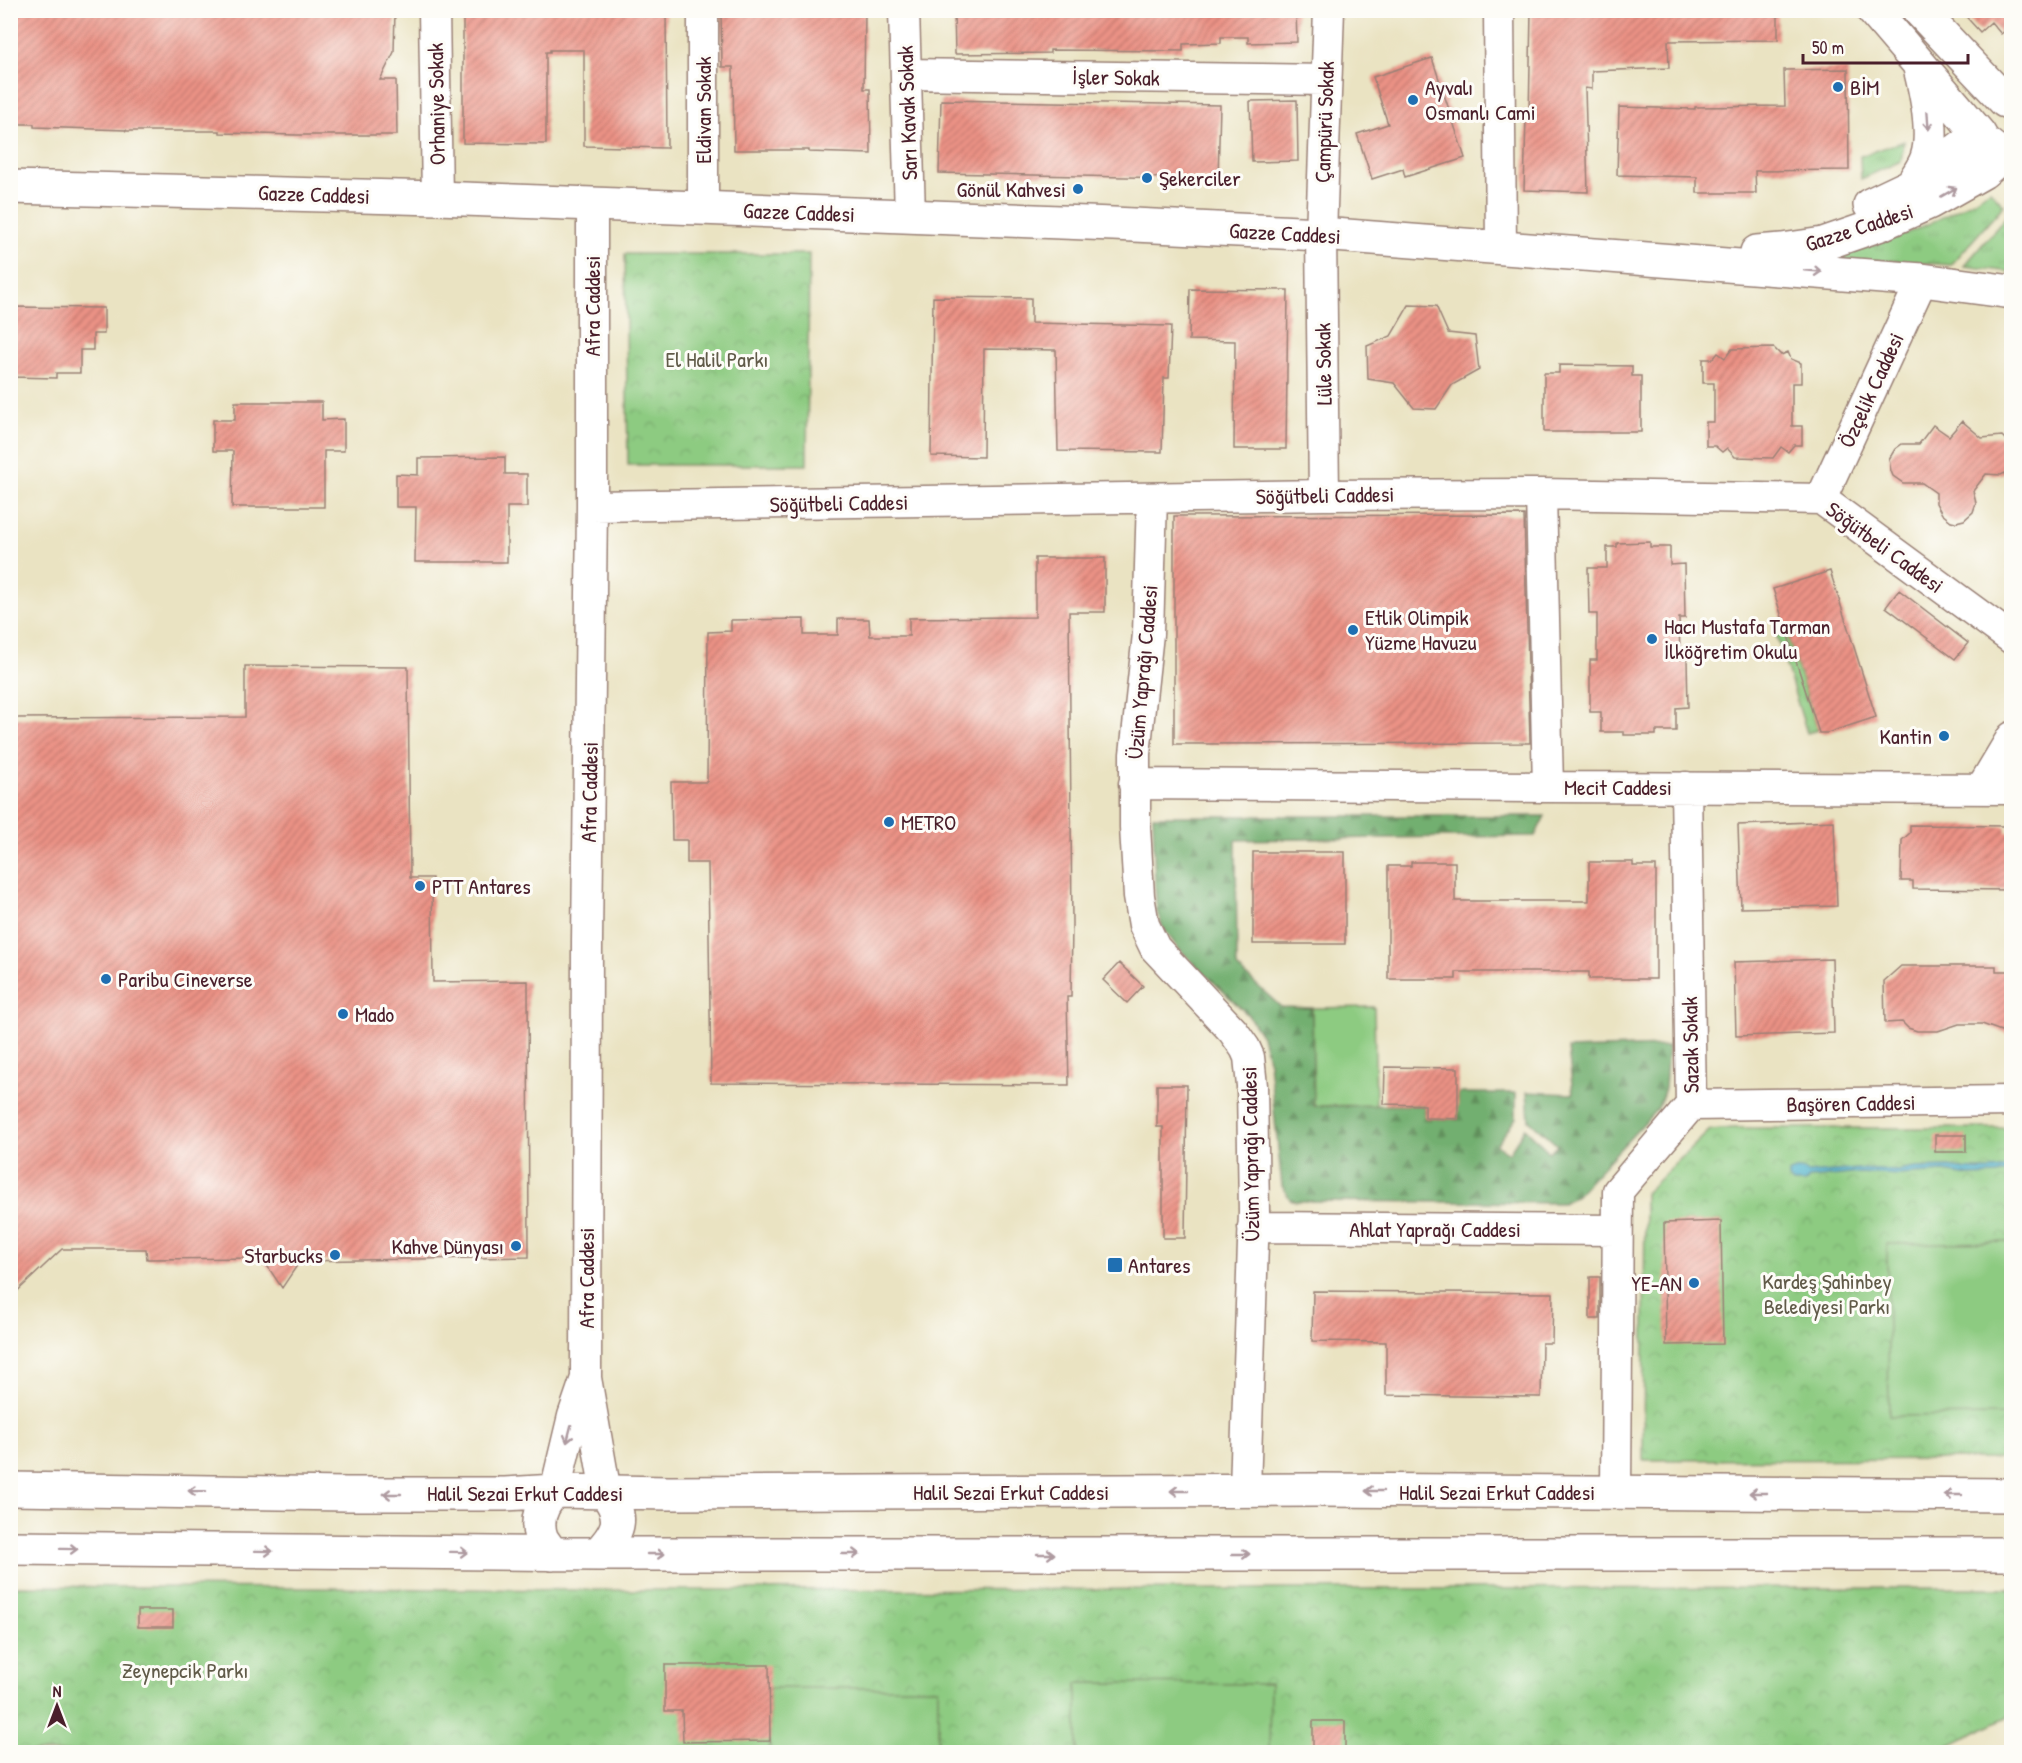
<svg xmlns="http://www.w3.org/2000/svg" width="2022" height="1763" viewBox="0 0 2022 1763" font-family="'Patrick Hand',sans-serif">
  <style>
    .grass { fill: url(#grass-tufts); stroke: #6c7556; stroke-width: 1.5 }
    .forest { fill: url(#forest-firs); stroke: #5e674d; stroke-width: 1.5 }
    .park { fill: url(#park-crowns); stroke: #6c7556; stroke-width: 1.5 }
    .pitch { fill: #8dcb81; stroke: #6c7556; stroke-width: 1.5 }
    .water { fill: #4cb2cb; stroke: #4b687b; stroke-width: 1.5 }
    .building { fill: url(#building-hatch) }
    .lines { fill: none; stroke-linecap: round; stroke-linejoin: round }
    .minor-casing { stroke: #9a8176; stroke-width: 33 }
    .major-casing { stroke: #9a8176; stroke-width: 36 }
    .minor { stroke: #fff; stroke-width: 30 }
    .major { stroke: #fff; stroke-width: 33 }
    .oneway { stroke: #ae9aa0 }
    .poi-dot { fill: #1f6fb2; stroke: #fdfcf7; stroke-width: 2 }
    .labels { text-anchor: middle; dominant-baseline: central; stroke-width: 6; stroke-linejoin: round; paint-order: stroke }
    .street-label { font-size: 22px; fill: #4a1f2b; stroke: #fdfcf7 }
    .poi-label { font-size: 22px; fill: #4a1f2b; stroke: #fdfcf7; text-anchor: start }
    .park-label { font-size: 22px; fill: #615b49; stroke: #fdfcf7 }
  </style>
  <defs>
    <pattern id="grass-tufts" width="24" height="20" patternUnits="userSpaceOnUse" patternTransform="scale(1.5)"><rect width="24" height="20" fill="#8dcb81"/><path d="M3 7l-1-3M5 7V3M7 7l1-3M15 17l-1-3M17 17v-4M19 17l1-3" fill="none" stroke="#7bae70"/></pattern>
    <pattern id="forest-firs" width="22" height="20" patternUnits="userSpaceOnUse" patternTransform="scale(1.5)"><rect width="22" height="20" fill="#72af6f"/><path d="M5 1l3.5 6h-7zM16 11l3.5 6h-7z" fill="#608e5b"/></pattern>
    <pattern id="park-crowns" width="20" height="18" patternUnits="userSpaceOnUse" patternTransform="scale(1.5)"><rect width="20" height="18" fill="#8dcb81"/><path d="M2 6a3 3 0 1 1 6 0M12 15a3 3 0 1 1 6 0" fill="none" stroke="#7bae70"/></pattern>
    <pattern id="building-hatch" width="6" height="6" patternUnits="userSpaceOnUse" patternTransform="scale(1.5)"><rect width="6" height="6" fill="#eb9285"/><path d="M-1 1l2-2M0 6l6-6M5 7l2-2" fill="none" stroke="#c0776d"/></pattern>
  </defs>
  <rect width="100%" height="100%" fill="#fdfcf7"/>
  <filter id="ink" filterUnits="userSpaceOnUse"><feTurbulence type="fractalNoise" baseFrequency=".0167" numOctaves="2"/><feDisplacementMap in="SourceGraphic" scale="12" xChannelSelector="R" yChannelSelector="G"/><feConvolveMatrix kernelMatrix="1 2 1 2 8 2 1 2 1" color-interpolation-filters="sRGB"/></filter>
  <filter id="wash" filterUnits="userSpaceOnUse"><feTurbulence type="fractalNoise" baseFrequency=".008" numOctaves="4" result="noise"/><feDisplacementMap in="SourceGraphic" scale="24" xChannelSelector="R" yChannelSelector="G"/><feGaussianBlur stdDeviation="1.35" result="paint"/><feColorMatrix in="noise" values="0 0 0 0 0 0 0 0 0 0 0 0 0 0 0 0 0 1.4 0 .05"/><feComposite in="paint" operator="in"/></filter>
  <g filter="url(#wash)">
    <rect width="100%" height="100%" fill="#eae3c2"/>
    <path class="grass" d="M 1904,141 L 1901,161 L 1861,179 L 1860,156 Z
      M 1990,190 L 2004,205 L 1951,265 L 1895,261 L 1826,261 C 1884,243 1939,224 1990,190 Z
      M 2011,210 L 2011,272 L 1964,266 L 2011,211 Z
      M 1786,631 L 1818,730 L 1807,733 L 1776,634 Z"/>
    <path class="forest" d="M 1153,816 L 1545,816 L 1535,836 L 1236,840 L 1237,967 L 1281,1007 L 1312,1008 L 1314,1106 L 1425,1105 L 1425,1118 L 1457,1119 L 1458,1093 L 1516,1093 L 1516,1118 L 1496,1145 L 1509,1153 L 1525,1128 L 1549,1152 L 1557,1145 L 1529,1120 L 1527,1092 L 1573,1094 L 1568,1049 L 1668,1046 L 1665,1088 L 1658,1108 L 1576,1196 L 1562,1203 L 1296,1201 L 1290,1199 L 1282,1186 L 1269,1063 L 1262,1036 L 1248,1015 L 1177,947 L 1162,926 L 1157,911 L 1155,884 Z"/>
    <path class="park" d="M 625,254 L 809,254 L 807,465 L 628,465 Z
      M 1733,1128 L 2011,1128 L 2011,1459 L 1643,1460 L 1645,1193 L 1710,1130 Z
      M 11,1586 L 597,1590 L 2011,1588 L 2011,1715 L 1935,1752 L 11,1752 Z"/>
    <path class="pitch" d="M 1374,1007 L 1376,1105 L 1314,1106 L 1312,1008 Z
      M 2011,1242 L 2011,1415 L 1889,1416 L 1887,1244 Z
      M 1077,1683 L 1270,1684 L 1269,1752 L 1077,1752 Z
      M 769,1688 L 938,1688 L 938,1752 L 770,1752 Z"/>
    <path class="water" d="M 1949,1167 C 1971,1171 1990,1172 2011,1167 L 2011,1171 L 1997,1175 L 1969,1176 L 1944,1172 L 1897,1175 L 1860,1173 L 1809,1178 L 1805,1183 L 1793,1183 L 1789,1179 L 1789,1174 C 1794,1168 1802,1169 1808,1173 L 1860,1169 L 1898,1171 L 1915,1168 Z"/>
    <g id="blocks">
      <path class="building" d="M 10,10 L 395,10 L 394,52 L 380,80 L 396,80 L 397,135 L 297,135 L 220,133 L 220,131 L 126,131 L 126,130 L 34,127 L 34,124 L 10,124 Z
        M 463,10 L 666,10 L 667,148 L 584,146 L 584,50 L 550,50 L 550,52 L 546,52 L 546,144 L 463,143 Z
        M 721,10 L 865,10 L 864,89 L 870,89 L 871,154 L 809,152 L 809,150 L 734,150 L 733,67 L 722,67 Z
        M 954,10 L 1296,10 L 1297,42 L 1248,43 L 1248,37 L 1221,37 L 1221,43 L 1183,44 L 1183,51 L 1050,50 L 1050,53 L 955,54 Z
        M 1531,10 L 1778,10 L 1778,40 L 1668,41 L 1669,68 L 1592,71 L 1592,89 L 1585,88 L 1588,192 L 1524,190 L 1526,117 L 1529,117 Z
        M 1960,10 L 2012,10 L 2012,25 L 2001,34 L 1991,22 L 1980,32 Z
        M 1432,58 L 1465,158 L 1405,177 L 1403,169 L 1372,179 L 1357,134 L 1388,124 L 1373,77 Z
        M 1848,69 L 1849,170 L 1755,171 L 1756,193 L 1697,193 L 1697,177 L 1617,175 L 1619,107 L 1695,109 L 1695,107 L 1785,106 L 1784,70 Z
        M 941,100 L 1220,105 L 1218,179 L 939,173 Z
        M 1297,100 L 1298,161 L 1252,162 L 1250,101 Z
        M 1190,289 L 1288,290 L 1286,449 L 1234,449 L 1235,341 L 1189,340 Z
        M 933,297 L 1031,298 L 1031,323 L 1171,326 L 1169,378 L 1164,378 L 1162,452 L 1058,451 L 1056,350 L 984,349 L 983,457 L 931,456 Z
        M 1409,305 L 1436,306 L 1448,333 L 1475,336 L 1479,370 L 1452,385 L 1436,409 L 1414,408 L 1394,383 L 1368,379 L 1367,346 L 1391,336 Z
        M 10,307 L 104,308 L 104,334 L 93,334 L 93,350 L 80,350 L 80,373 L 56,373 L 56,378 L 10,377 Z
        M 1774,348 L 1781,355 L 1788,352 L 1791,359 L 1801,363 L 1801,383 L 1792,383 L 1792,426 L 1802,426 L 1802,445 L 1794,445 L 1788,452 L 1781,447 L 1773,458 L 1735,457 L 1727,448 L 1722,452 L 1715,446 L 1706,446 L 1706,422 L 1714,422 L 1714,383 L 1703,383 L 1703,359 L 1713,359 L 1718,353 L 1725,358 L 1732,349 Z
        M 1559,365 L 1632,366 L 1632,376 L 1641,376 L 1641,432 L 1544,432 L 1544,373 L 1559,373 Z
        M 235,402 L 322,402 L 322,420 L 344,419 L 344,451 L 324,451 L 324,507 L 232,507 L 233,451 L 213,451 L 213,420 L 235,420 Z
        M 1962,421 L 1982,438 L 2002,436 L 2005,439 L 2012,447 L 2012,466 L 2007,472 L 2001,475 L 1986,474 L 1973,491 L 1976,503 L 1973,512 L 1964,520 L 1956,522 L 1951,521 L 1942,514 L 1936,503 L 1936,493 L 1922,483 L 1903,483 L 1893,476 L 1891,471 L 1889,459 L 1895,449 L 1902,444 L 1919,444 L 1933,425 L 1949,436 Z
        M 505,457 L 505,474 L 527,474 L 527,507 L 507,507 L 507,562 L 415,562 L 416,507 L 396,507 L 396,474 L 418,475 L 418,458 Z
        M 1524,515 L 1530,743 L 1174,744 L 1174,516 Z
        M 1650,542 L 1650,547 L 1670,547 L 1670,565 L 1684,564 L 1685,618 L 1679,618 L 1680,659 L 1687,659 L 1688,707 L 1676,708 L 1676,731 L 1656,731 L 1656,735 L 1624,735 L 1624,732 L 1601,732 L 1601,712 L 1590,712 L 1590,660 L 1597,660 L 1597,614 L 1589,614 L 1588,568 L 1607,568 L 1607,547 L 1617,547 L 1617,543 Z
        M 1035,558 L 1105,558 L 1105,612 L 1069,612 L 1072,923 L 1071,997 L 1067,997 L 1069,1085 L 711,1083 L 708,863 L 687,863 L 687,840 L 672,840 L 671,782 L 707,782 L 708,632 L 731,631 L 731,620 L 804,619 L 804,635 L 838,635 L 838,619 L 869,619 L 870,636 L 909,636 L 909,618 L 1035,617 Z
        M 1830,571 L 1876,717 L 1827,733 L 1819,733 L 1773,589 Z
        M 1899,590 L 1968,643 L 1955,659 L 1886,607 Z
        M 245,666 L 408,667 L 410,878 L 432,878 L 433,982 L 528,981 L 529,1257 L 300,1261 L 282,1288 L 262,1258 L 147,1259 L 146,1249 L 62,1249 L 10,1298 L 10,718 L 245,717 Z
        M 1834,821 L 1837,906 L 1741,908 L 1738,825 Z
        M 1910,825 L 2006,826 L 2006,832 L 2012,832 L 2012,890 L 1913,889 L 1913,881 L 1901,881 L 1902,840 L 1910,833 Z
        M 1253,852 L 1345,852 L 1345,944 L 1253,944 Z
        M 1411,862 L 1455,862 L 1455,901 L 1589,901 L 1589,862 L 1633,862 L 1633,866 L 1656,866 L 1656,979 L 1589,979 L 1589,972 L 1456,972 L 1456,979 L 1388,979 L 1388,866 L 1411,866 Z
        M 1832,959 L 1834,1033 L 1736,1036 L 1734,962 Z
        M 1119,963 L 1143,986 L 1127,1003 L 1103,980 Z
        M 1901,966 L 1996,966 L 1996,971 L 2012,971 L 2012,1035 L 1982,1024 L 1959,1024 L 1938,1031 L 1917,1031 L 1908,1028 L 1902,1022 L 1885,1023 L 1884,981 Z
        M 1385,1067 L 1458,1068 L 1458,1119 L 1425,1118 L 1425,1105 L 1384,1104 Z
        M 1157,1085 L 1187,1085 L 1185,1238 L 1163,1238 L 1163,1127 L 1157,1127 Z
        M 1935,1135 L 1966,1135 L 1966,1152 L 1935,1152 Z
        M 1721,1221 L 1723,1344 L 1666,1345 L 1664,1223 Z
        M 1590,1277 L 1600,1277 L 1600,1319 L 1590,1319 Z
        M 1313,1291 L 1553,1293 L 1552,1343 L 1542,1343 L 1541,1397 L 1386,1395 L 1386,1342 L 1312,1341 Z
        M 138,1610 L 173,1610 L 173,1627 L 138,1627 Z
        M 665,1665 L 769,1665 L 770,1741 L 683,1742 L 682,1711 L 665,1711 Z
        M 1313,1721 L 1345,1721 L 1345,1752 L 1313,1752 Z"/>
    </g>
  </g>
  <g filter="url(#ink)">
    <use href="#blocks" fill-opacity="0" stroke="#9a8176" stroke-width="1.5"/>
    <g class="lines">
      <g class="minor-casing">
        <path id="minor" d="M 434,10 L 437,198
          M 703,10 L 703,209
          M 904,10 L 910,215
          M 1499,10 L 1501,248
          M 906,74 L 1326,80
          M 592,205 L 592,506 L 587,941 L 586,1378 L 606,1493
          M 1541,494 L 1548,787 L 2012,789
          M 1324,495 L 1321,234 L 1329,10
          M 1152,498 L 1148,634 L 1135,754 L 1135,827 L 1139,896 L 1144,925 L 1155,948 L 1233,1031 L 1245,1048 L 1249,1057 L 1252,1086 L 1254,1212 L 1245,1490
          M 1821,499 L 1922,280
          M 592,506 L 1324,495 L 1541,494 L 1821,499 L 2012,639
          M 1134,784 L 1548,787
          M 1981,789 L 2012,737
          M 1691,1105 L 2012,1101
          M 1253,1227 L 1617,1230
          M 555,1491 L 573,1416 L 586,1378
          M 1616,1492 L 1618,1191 L 1691,1105 L 1686,787"/>
      </g>
      <g class="major-casing">
        <path id="major" d="M 1873,10 L 1979,134 L 1983,141 L 1993,149
          M 1919,10 L 2005,101
          M 1913,183 C 1918,175 1924,167 1927,158 C 1935,134 1926,92 1920,68
          M 10,187 L 437,198 L 1113,224 L 1321,234 L 1922,280 L 2012,292
          M 1870,205 L 1910,186 L 1979,134
          M 1757,252 L 1782,250 L 1823,244 L 1881,224 L 1930,202 L 1983,172 L 2006,152
          M 10,1489 L 347,1494 L 505,1494 L 555,1491 L 669,1493 L 1318,1490 L 2012,1495
          M 10,1548 L 598,1554 L 2012,1554
          M 552,1554 C 549,1549 543,1542 541,1537 C 535,1519 542,1503 555,1491
          M 598,1554 C 618,1533 626,1518 606,1493"/>
      </g>
      <use href="#minor" class="minor"/>
      <use href="#major" class="major"/>
    </g>
    <defs><path id="oneway-shaft" d="M-6 0H5M1.5-3L5.5 0L1.5 3" fill="none" stroke-width="1.6" stroke-linecap="round" stroke-linejoin="round" transform="scale(1.5)"/></defs>
    <g class="oneway">
      <use href="#oneway-shaft" transform="translate(1928 121) rotate(86)"/>
      <use href="#oneway-shaft" transform="translate(1949 192) rotate(-30)"/>
      <use href="#oneway-shaft" transform="translate(1813 271) rotate(4)"/>
      <use href="#oneway-shaft" transform="translate(569 1434) rotate(104)"/>
      <use href="#oneway-shaft" transform="translate(197 1491) rotate(-179)"/>
      <use href="#oneway-shaft" transform="translate(1179 1491) rotate(180)"/>
      <use href="#oneway-shaft" transform="translate(1374 1491) rotate(-180)"/>
      <use href="#oneway-shaft" transform="translate(1758 1493) rotate(-180)"/>
      <use href="#oneway-shaft" transform="translate(392 1494) rotate(180)"/>
      <use href="#oneway-shaft" transform="translate(1953 1495) rotate(-180)"/>
      <use href="#oneway-shaft" transform="translate(69 1549) rotate(1)"/>
      <use href="#oneway-shaft" transform="translate(264 1551) rotate(1)"/>
      <use href="#oneway-shaft" transform="translate(459 1552) rotate(1)"/>
      <use href="#oneway-shaft" transform="translate(656 1554)"/>
      <use href="#oneway-shaft" transform="translate(851 1554)"/>
      <use href="#oneway-shaft" transform="translate(1046 1554)"/>
      <use href="#oneway-shaft" transform="translate(1241 1554)"/>
    </g>
  </g>
  <g class="poi-dot">
    <circle cx="1838" cy="87" r="6"/>
    <circle cx="1413" cy="100" r="6"/>
    <circle cx="1147" cy="178" r="6"/>
    <circle cx="1078" cy="189" r="6"/>
    <circle cx="1353" cy="630" r="6"/>
    <circle cx="1652" cy="639" r="6"/>
    <circle cx="1944" cy="736" r="6"/>
    <circle cx="889" cy="822" r="6"/>
    <circle cx="420" cy="886" r="6"/>
    <circle cx="106" cy="979" r="6"/>
    <circle cx="343" cy="1014" r="6"/>
    <circle cx="516" cy="1246" r="6"/>
    <circle cx="335" cy="1255" r="6"/>
    <rect x="1107" y="1257" width="16" height="16" rx="3"/>
    <circle cx="1694" cy="1283" r="6"/>
  </g>
  <g class="labels">
    <g class="street-label">
      <text transform="translate(1116 77) rotate(1)">İşler Sokak</text>
      <text transform="translate(436 104) rotate(-91)">Orhaniye Sokak</text>
      <text transform="translate(703 110) rotate(-90)">Eldivan Sokak</text>
      <text transform="translate(907 113) rotate(-92)">Sarı Kavak Sokak</text>
      <text transform="translate(1324 122) rotate(-88)">Çampürü Sokak</text>
      <text transform="translate(314 194) rotate(2)">Gazze Caddesi</text>
      <text transform="translate(799 212) rotate(2)">Gazze Caddesi</text>
      <text transform="translate(1859 227) rotate(-18)">Gazze Caddesi</text>
      <text transform="translate(1285 233) rotate(3)">Gazze Caddesi</text>
      <text transform="translate(592 306) rotate(-90)">Afra Caddesi</text>
      <text transform="translate(1323 364) rotate(-91)">Lüle Sokak</text>
      <text transform="translate(1871 390) rotate(-65)">Özçelik Caddesi</text>
      <text transform="translate(1325 495) rotate(-1)">Söğütbeli Caddesi</text>
      <text transform="translate(839 503) rotate(-1)">Söğütbeli Caddesi</text>
      <text transform="translate(1885 547) rotate(36)">Söğütbeli Caddesi</text>
      <text transform="translate(1142 672) rotate(-85)">Üzüm Yaprağı Caddesi</text>
      <text x="1618" y="787">Mecit Caddesi</text>
      <text transform="translate(589 792) rotate(-89)">Afra Caddesi</text>
      <text transform="translate(1690 1045) rotate(-91)">Sazak Sokak</text>
      <text transform="translate(1851 1103) rotate(-1)">Başören Caddesi</text>
      <text transform="translate(1250 1154) rotate(-91)">Üzüm Yaprağı Caddesi</text>
      <text x="1435" y="1229">Ahlat Yaprağı Caddesi</text>
      <text transform="translate(586 1278) rotate(-90)">Afra Caddesi</text>
      <text x="1011" y="1492">Halil Sezai Erkut Caddesi</text>
      <text x="1497" y="1492">Halil Sezai Erkut Caddesi</text>
      <text x="525" y="1493">Halil Sezai Erkut Caddesi</text>
    </g>
    <g class="poi-label">
      <text x="1425" y="87">Ayvalı<tspan x="1425" dy="25">Osmanlı Cami</tspan></text>
      <text x="1850" y="87">BİM</text>
      <text x="1159" y="178">Şekerciler</text>
      <text x="1066" y="189" text-anchor="end">Gönül Kahvesi</text>
      <text x="1365" y="617">Etlik Olimpik<tspan x="1365" dy="25">Yüzme Havuzu</tspan></text>
      <text x="1664" y="626">Hacı Mustafa Tarman<tspan x="1664" dy="25">İlköğretim Okulu</tspan></text>
      <text x="1932" y="736" text-anchor="end">Kantin</text>
      <text x="901" y="822">METRO</text>
      <text x="432" y="886">PTT Antares</text>
      <text x="118" y="979">Paribu Cineverse</text>
      <text x="355" y="1014">Mado</text>
      <text x="504" y="1246" text-anchor="end">Kahve Dünyası</text>
      <text x="323" y="1255" text-anchor="end">Starbucks</text>
      <text x="1128" y="1265">Antares</text>
      <text x="1682" y="1283" text-anchor="end">YE-AN</text>
    </g>
    <g class="park-label">
      <text x="717" y="359">El Halil Parkı</text>
      <text x="1827" y="1281">Kardeş Şahinbey<tspan x="1827" dy="25">Belediyesi Parkı</tspan></text>
      <text x="185" y="1670">Zeynepcik Parkı</text>
    </g>
  </g>
  <rect width="2022" height="1763" fill="none" stroke="#fdfcf7" stroke-width="36"/>
  <g transform="translate(57 1706)" stroke="#fdfcf7" stroke-width="4.5" paint-order="stroke">
  <path d="M0-4.5L10 22L0 15L-10 22Z" fill="#4a1f2b"/>
  <text y="-9" font-size="16" font-weight="bold" text-anchor="middle" fill="#4a1f2b">N</text>
  </g>
  <path d="M1803 54v9h165v-9" fill="none" stroke="#4a1f2b" stroke-width="3"/>
  <text x="1812" y="54" font-size="18" fill="#4a1f2b" stroke="#fdfcf7" stroke-width="4.5" paint-order="stroke">50 m</text>
</svg>
